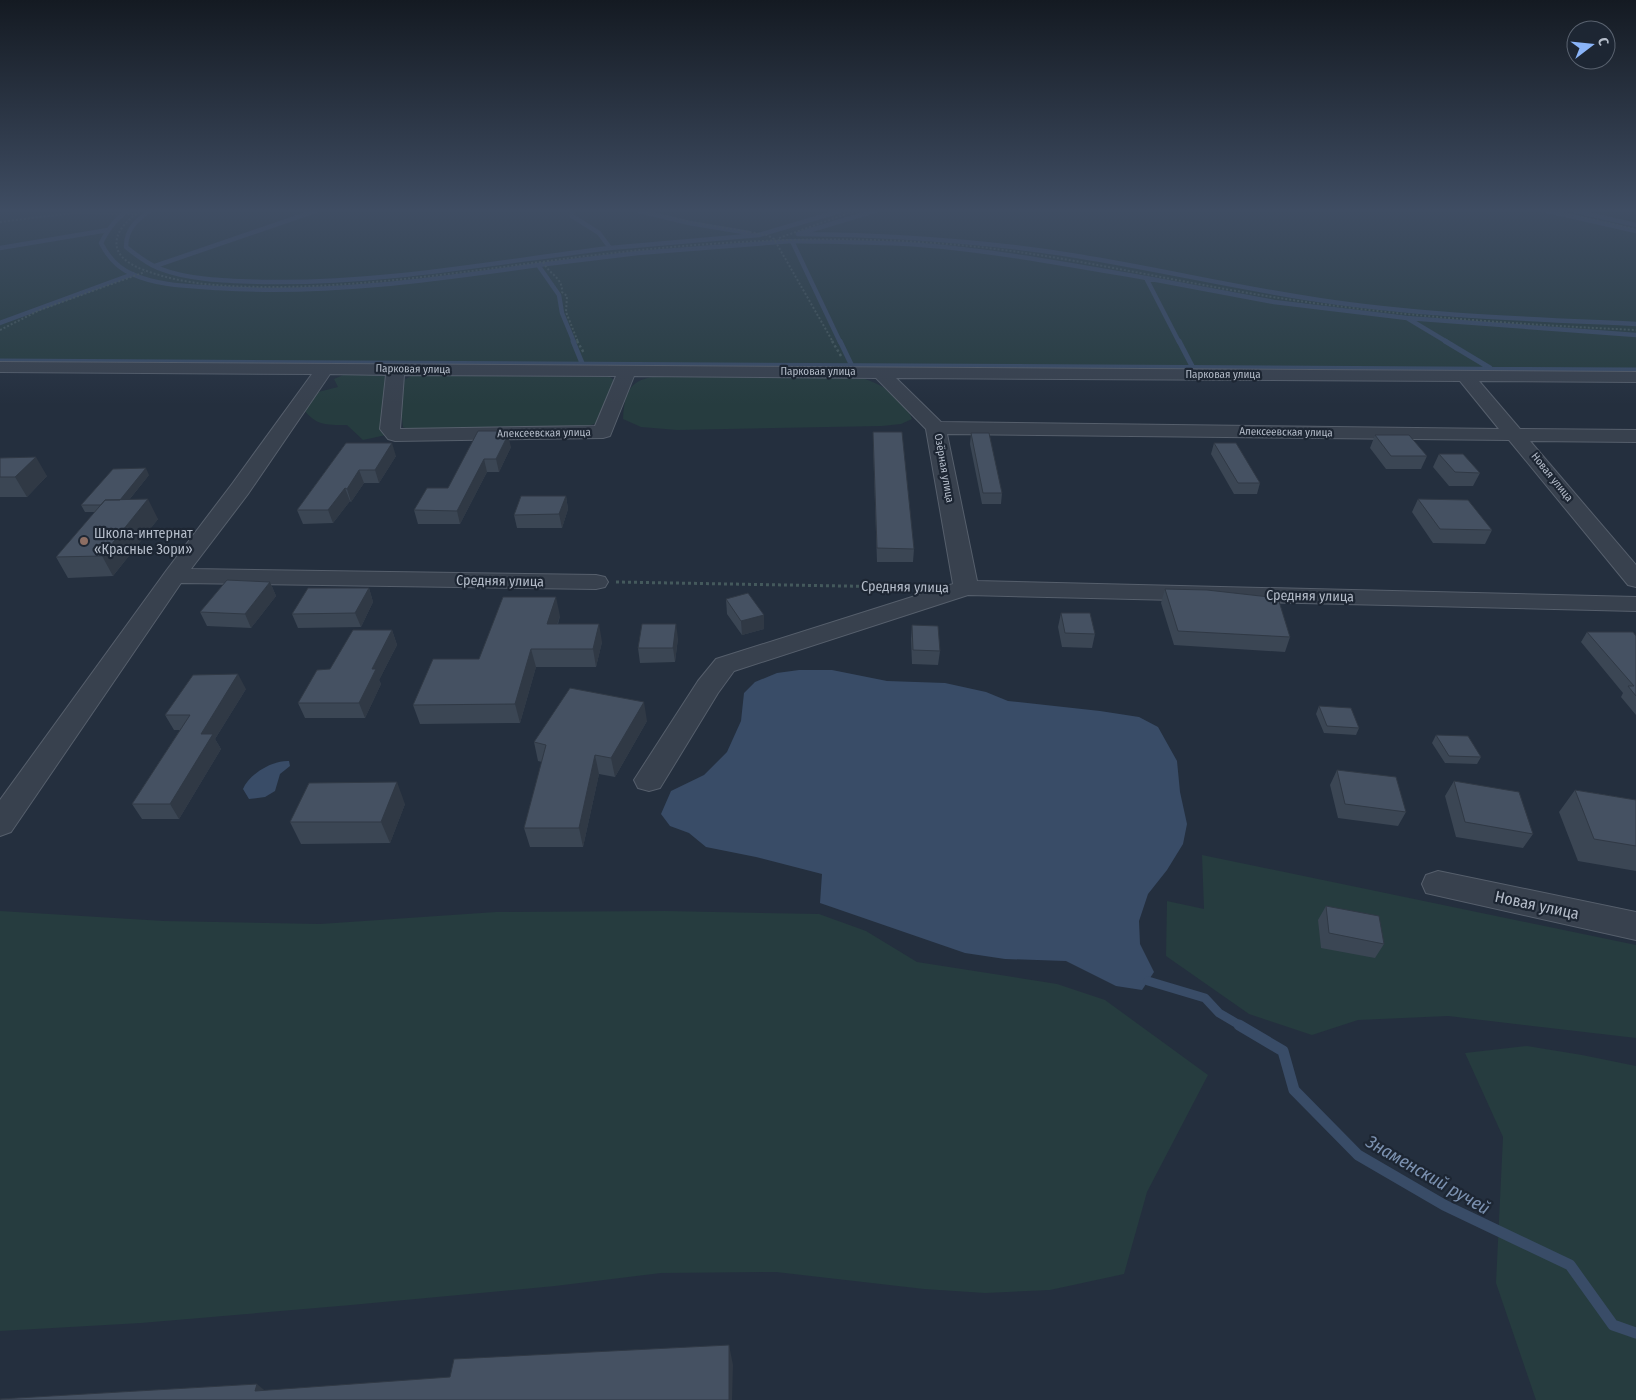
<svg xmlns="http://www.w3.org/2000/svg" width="1636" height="1400" viewBox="0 0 1636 1400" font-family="'Fira Sans Condensed',sans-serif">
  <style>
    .green { fill: #263c3f }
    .water { fill: #394c67 }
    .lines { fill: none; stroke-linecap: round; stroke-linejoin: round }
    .stream-far3 { stroke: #394c67; stroke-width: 4.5 }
    .stream-far2 { stroke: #394c67; stroke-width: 5 }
    .stream-far1 { stroke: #394c67; stroke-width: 9 }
    .stream { stroke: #394c67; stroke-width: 11 }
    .minor-casing { stroke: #565f6c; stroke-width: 2 }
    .path-far2 { stroke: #44595c; stroke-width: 2; stroke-dasharray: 2 2; stroke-linecap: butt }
    .path-far1 { stroke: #44595c; stroke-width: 2.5; stroke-dasharray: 2.5 2.5; stroke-linecap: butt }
    .path { stroke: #44595c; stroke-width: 3; stroke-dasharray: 3 3; stroke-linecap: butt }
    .minor { fill: #38414e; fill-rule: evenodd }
    .wall { fill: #3b4654 }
    .shaded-wall { fill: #303945 }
    .building { fill: #455162; stroke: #303945 }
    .education-dot { fill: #8d6e63; stroke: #1d2633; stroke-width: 2 }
    .labels { text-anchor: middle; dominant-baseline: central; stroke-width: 4.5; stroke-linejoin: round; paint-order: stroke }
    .far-street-label { font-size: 11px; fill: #b4bcc9; stroke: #1d2633 }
    .poi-label { font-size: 14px; fill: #b4bcc9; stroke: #1d2633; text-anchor: start }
    .street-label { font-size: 14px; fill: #b4bcc9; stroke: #1d2633 }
    .near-street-label { font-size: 16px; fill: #b4bcc9; stroke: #1d2633 }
    .near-water-label { font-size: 18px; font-style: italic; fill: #7c92b1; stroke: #1d2633 }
  </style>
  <rect width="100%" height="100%" fill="#242f3e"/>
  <path class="green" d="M 0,209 L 1636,209 L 1636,373 L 1050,368 L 0,365 Z
    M 357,374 L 388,376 L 386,435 L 363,440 L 347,425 C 326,425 315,426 302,407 L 314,393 L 338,387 L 334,379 L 343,375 Z
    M 450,374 L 607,375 L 614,380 L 613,389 L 597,423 L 588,426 L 413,431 L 403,427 L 401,409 L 404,380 L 411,376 Z
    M 664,375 L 859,377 C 883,385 903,395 912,419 L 901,424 L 882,426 L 677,430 L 641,427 L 623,419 C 625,386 632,379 664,375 Z
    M 1202,855 L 1636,945 L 1636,1038 L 1448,1016 L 1358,1020 L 1312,1035 L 1249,1014 L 1166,956 L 1167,901 L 1204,909 Z
    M 0,911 L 164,921 L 320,924 L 496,912 L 665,911 L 819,914 L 866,931 L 917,962 L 1057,984 L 1105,1000 L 1208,1075 L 1147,1192 L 1124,1274 L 1050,1290 L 985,1293 L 924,1289 L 776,1272 L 661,1273 L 555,1286 L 351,1305 L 141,1323 L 0,1331 Z
    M 1527,1046 L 1582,1055 L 1636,1066 L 1636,1400 L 1536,1400 L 1496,1283 L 1503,1137 L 1465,1053 Z"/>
  <path class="water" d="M 799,670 L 832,670 L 887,681 L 945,683 L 986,692 L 1008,701 L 1100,711 L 1139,717 L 1158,727 L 1177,761 L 1180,792 L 1187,824 L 1183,844 L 1167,870 L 1148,894 L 1139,921 L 1140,944 L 1154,972 L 1142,990 L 1116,986 L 1066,961 L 1005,959 L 965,953 L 820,903 L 822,874 L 756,857 L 706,847 L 689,833 L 670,826 L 661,814 L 671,791 L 704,775 L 727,752 L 741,721 L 744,693 L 755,682 L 777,673 Z
    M 289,761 L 290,766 L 280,774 L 275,791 L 265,797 L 249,799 L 243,789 C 249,774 273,760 289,761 Z"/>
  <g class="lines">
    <path class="stream-far3" d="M 131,209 C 117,216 108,229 101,243 C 108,257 118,268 132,274 C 158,286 190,286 218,288 C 325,295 432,280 538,265 L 559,295 L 562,313 L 574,342
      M 152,209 C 138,219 126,228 126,247 C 136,255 146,263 158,268 C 191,281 231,281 266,282 C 382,284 496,262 610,248
      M 359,209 L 392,209
      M 572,209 L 572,216 L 599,233 L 610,248 L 759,235 L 847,209
      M 631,209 L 689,223 L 749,233
      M 881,209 L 798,234 C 891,235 985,241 1077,256 C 1158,269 1238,288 1319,300 C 1424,316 1530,319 1636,324
      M 1539,209 L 1636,231
      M 1567,209 L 1636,225
      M 0,248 L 108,230
      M 538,265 L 638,253 L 792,241
      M 155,266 L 321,209
      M 0,323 L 133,274
      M 840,342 L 792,241 C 835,242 878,242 921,245 C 996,251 1071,265 1146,278
      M 1179,342 L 1146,278 L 1274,302 L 1407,318
      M 1447,342 L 1407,318 L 1636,335"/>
    <path class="stream-far2" d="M 573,341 L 582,363
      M 840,341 L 851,364
      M 1179,341 L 1192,366
      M 1445,341 L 1490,368
      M 0,361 L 1636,370"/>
    <path class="stream-far1" d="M 1148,981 L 1205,998 L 1219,1013 L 1241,1026"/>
    <path class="stream" d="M 1239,1025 L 1283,1051 L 1294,1090 L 1358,1155 L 1444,1205 L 1570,1265 L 1613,1325 L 1636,1333"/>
    <g class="minor-casing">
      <path id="minor" d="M 0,362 L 1636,372 L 1636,382 L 1479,381 L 1520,429 L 1636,430 L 1636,442 L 1530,441 L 1636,565 L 1636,587 L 1628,585 L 1509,440 L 947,434 L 977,581 L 1636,597 L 1636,611 L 968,595 L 734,671 L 718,693 L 660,788 L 649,791 L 638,788 L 634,780 L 698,681 L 716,659 L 953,584 L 926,429 L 876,378 L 634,376 L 610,436 L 603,438 L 395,441 L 388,439 L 380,429 L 386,375 L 330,374 L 248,494 L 191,569 L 596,575 L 605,577 L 608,582 L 605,587 L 596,589 L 181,583 L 11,832 L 0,836 L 0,800 L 166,571 L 232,484 L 312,374 L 0,372 ZM 404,375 L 616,376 L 595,426 L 400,429 ZM 896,378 L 1460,381 L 1499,429 L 941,422 Z
        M 1438,871 L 1636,912 L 1636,940 L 1426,893 L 1422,884 L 1426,875 Z"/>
    </g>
    <path class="path-far2" d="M 143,209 C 112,229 103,255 144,270 C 186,286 233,287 278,287 C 371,286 463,272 556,260 C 685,243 816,233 947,244 C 1050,252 1152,277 1254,294 C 1381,315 1508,324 1636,330
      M 636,209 L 691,222 L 767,235 L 774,239 L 833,342
      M 1546,209 L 1636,229
      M 0,222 L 73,213 L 134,214
      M 779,238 L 849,213 L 866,209
      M 543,262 C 549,274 563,278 562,292 L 567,296 L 566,312 L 578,342
      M 0,330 L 40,310 L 145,272"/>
    <path class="path-far1" d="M 577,341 L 584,353
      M 832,341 L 841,356"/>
    <path class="path" d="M 616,582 L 900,587"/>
    <use href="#minor" class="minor"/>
  </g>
  <path class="wall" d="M 498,431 L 499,435 L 511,447 L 499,472 L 487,472 L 460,524 L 418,524 L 414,510 L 448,488 Z
    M 873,432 L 914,549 L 913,562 L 877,562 L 873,444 Z
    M 971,433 L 1002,493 L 1001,504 L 982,504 L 970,444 Z
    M 1375,435 L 1427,456 L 1421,469 L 1386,469 L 1370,448 Z
    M 346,443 L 396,456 L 379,483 L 364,483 L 351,502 L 350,501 L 333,523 L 303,524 L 297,510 Z
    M 1214,443 L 1260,483 L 1257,494 L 1234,494 L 1211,454 Z
    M 1439,454 L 1480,473 L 1473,486 L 1449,486 L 1433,467 Z
    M 0,458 L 47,476 L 27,497 L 0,497 Z
    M 149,475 L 129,500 L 158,519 L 113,576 L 68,578 L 56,557 L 95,512 L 85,512 L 81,505 Z
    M 566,496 L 568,509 L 562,528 L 517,528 L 514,515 Z
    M 1418,499 L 1492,530 L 1485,544 L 1433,543 L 1412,512 Z
    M 270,582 L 276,596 L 251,628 L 207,626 L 200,612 Z
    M 369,588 L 373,602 L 361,627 L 298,628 L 292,614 Z
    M 1165,589 L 1290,637 L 1285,652 L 1174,645 L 1161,603 Z
    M 726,599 L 764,629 L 742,635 L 727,614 Z
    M 1061,613 L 1095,634 L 1092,648 L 1062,647 L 1058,627 Z
    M 560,616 L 558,624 L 602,642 L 596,667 L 536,667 L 520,723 L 420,724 L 413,705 L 479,659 Z
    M 912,625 L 940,651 L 938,665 L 912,664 L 911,639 Z
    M 392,630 L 397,645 L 379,680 L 381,684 L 365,718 L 305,718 L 298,703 L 330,669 Z
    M 1587,632 L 1636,636 L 1636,715 L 1621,697 L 1623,693 L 1581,642 Z
    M 678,638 L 675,662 L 640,663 L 638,648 Z
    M 246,689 L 215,739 L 221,749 L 179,819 L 142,819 L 132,804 L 180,730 L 174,730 L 165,715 Z
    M 1319,706 L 1359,728 L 1356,735 L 1324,733 L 1316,714 Z
    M 647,721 L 615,777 L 599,774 L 583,847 L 530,847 L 524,828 L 542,762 L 538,761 L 534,742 Z
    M 1436,735 L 1481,757 L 1477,764 L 1445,763 L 1432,743 Z
    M 1337,770 L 1406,812 L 1398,826 L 1338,818 L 1330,785 Z
    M 1454,781 L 1533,834 L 1523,848 L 1456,837 L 1445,796 Z
    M 1575,790 L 1636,800 L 1636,871 L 1578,861 L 1559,812 Z
    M 405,804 L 390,843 L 301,844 L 290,822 Z
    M 1326,906 L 1384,944 L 1375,958 L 1321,948 L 1318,920 Z"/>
  <path class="shaded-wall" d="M 508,435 L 511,447 L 499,472 L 496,459 Z
    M 392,443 L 396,456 L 379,483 L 375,470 Z
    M 36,457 L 47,476 L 27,497 L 15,477 Z
    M 484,459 L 487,472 L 460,524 L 457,511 Z
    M 146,468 L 149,475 L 120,511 L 116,504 Z
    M 359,470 L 364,483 L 351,502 L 347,489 Z
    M 345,488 L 350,501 L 333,523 L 328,510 Z
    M 566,496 L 568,509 L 562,528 L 559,514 Z
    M 148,499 L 158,519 L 113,576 L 102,556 Z
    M 270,582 L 276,596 L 251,628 L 245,614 Z
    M 369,588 L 373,602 L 361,627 L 355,613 Z
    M 556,597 L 560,616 L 551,642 L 547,624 Z
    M 764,615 L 764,629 L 742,635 L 741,621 Z
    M 599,624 L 602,642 L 596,667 L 593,649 Z
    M 676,624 L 678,638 L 675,662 L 673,648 Z
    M 392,630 L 397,645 L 379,680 L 381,684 L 365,718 L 359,703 L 372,669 Z
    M 531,649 L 536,667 L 520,723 L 515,704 Z
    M 238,674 L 246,689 L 215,739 L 221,749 L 179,819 L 170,804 L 201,734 Z
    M 644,702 L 647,721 L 615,777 L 611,758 Z
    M 595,755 L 599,774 L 583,847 L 579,828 Z
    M 397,782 L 405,804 L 390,843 L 381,822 Z
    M 729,1345 L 733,1365 L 732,1400 L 729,1400 Z
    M 257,1384 L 276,1400 L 255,1391 Z"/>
  <path class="building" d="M 478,431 L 498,431 L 497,435 L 508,435 L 496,459 L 484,459 L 457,511 L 414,510 L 427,488 L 448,488 Z
    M 873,432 L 902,432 L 914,549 L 877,548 Z
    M 971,433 L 989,433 L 1002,493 L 983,493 Z
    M 1375,435 L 1409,435 L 1427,456 L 1391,456 Z
    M 346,443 L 392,443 L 375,470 L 359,470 L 347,489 L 345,488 L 328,510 L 297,510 Z
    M 1214,443 L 1236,443 L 1260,483 L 1238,483 Z
    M 1439,454 L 1463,454 L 1480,473 L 1455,472 Z
    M 36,457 L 15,477 L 0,477 L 0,458 Z
    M 146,468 L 120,500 L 105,500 L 101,505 L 81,505 L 113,469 Z
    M 521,496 L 566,496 L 559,514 L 514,515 Z
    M 148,499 L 102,556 L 56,557 L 105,500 Z
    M 1418,499 L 1468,500 L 1492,530 L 1440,529 Z
    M 227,580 L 270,582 L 245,614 L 200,612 Z
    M 308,588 L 369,588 L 355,613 L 292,614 Z
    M 1165,589 L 1207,590 L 1278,598 L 1290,637 L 1178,631 Z
    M 748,593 L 764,615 L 741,621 L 726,599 Z
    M 503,597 L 556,597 L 547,624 L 599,624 L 593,649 L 531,649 L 515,704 L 413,705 L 433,659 L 479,659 Z
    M 1061,613 L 1090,613 L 1095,634 L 1065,633 Z
    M 642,624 L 676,624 L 673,648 L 638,648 Z
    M 912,625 L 938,626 L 940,651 L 913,650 Z
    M 353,630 L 392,630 L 372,669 L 376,669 L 359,703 L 298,703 L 317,670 L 330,669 Z
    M 1587,632 L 1633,632 L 1636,636 L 1636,696 L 1628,686 L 1634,686 Z
    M 238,674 L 201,734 L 213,734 L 170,804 L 132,804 L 190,715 L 165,715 L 193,675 Z
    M 570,688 L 644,702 L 611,758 L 595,755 L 579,828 L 524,828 L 546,745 L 534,742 Z
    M 1319,706 L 1351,708 L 1359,728 L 1327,726 Z
    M 1436,735 L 1468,736 L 1481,757 L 1449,756 Z
    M 1337,770 L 1396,777 L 1406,812 L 1345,804 Z
    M 1454,781 L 1519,792 L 1533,834 L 1465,822 Z
    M 397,782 L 381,822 L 290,822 L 309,783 Z
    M 1575,790 L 1636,800 L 1636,846 L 1594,839 Z
    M 1326,906 L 1379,916 L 1384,944 L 1329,933 Z
    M 729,1345 L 729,1400 L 0,1400 L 0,1399 L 257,1384 L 255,1391 L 450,1377 L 454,1359 Z"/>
  <linearGradient id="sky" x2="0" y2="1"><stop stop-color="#141a22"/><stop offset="0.52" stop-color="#3f4d63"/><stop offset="1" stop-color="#3f4d63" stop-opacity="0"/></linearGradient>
  <rect width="1636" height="405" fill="url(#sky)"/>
  <circle class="education-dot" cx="84" cy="541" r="5"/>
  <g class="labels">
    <g class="far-street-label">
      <text transform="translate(413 369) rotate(1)">Парковая улица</text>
      <text x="818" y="371">Парковая улица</text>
      <text x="1223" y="374">Парковая улица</text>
      <text transform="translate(1286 432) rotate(1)">Алексеевская улица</text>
      <text transform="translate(544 433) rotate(-1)">Алексеевская улица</text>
      <text transform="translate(944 468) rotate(80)">Озёрная улица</text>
      <text transform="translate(1552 477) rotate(51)">Новая улица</text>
    </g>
    <g class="poi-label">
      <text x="94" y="533">Школа-интернат<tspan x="94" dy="16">«Красные Зори»</tspan></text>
    </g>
    <g class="street-label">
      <text transform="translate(500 581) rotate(1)">Средняя улица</text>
      <text transform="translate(905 587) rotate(1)">Средняя улица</text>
      <text transform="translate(1310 596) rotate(1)">Средняя улица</text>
    </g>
    <g class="near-street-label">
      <text transform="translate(1537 905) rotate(12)">Новая улица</text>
    </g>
    <g class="near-water-label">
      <text transform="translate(1428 1175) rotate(30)">Знаменский ручей</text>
    </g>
  </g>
  <g transform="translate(1591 45) rotate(74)"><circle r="24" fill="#1d2633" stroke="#59626f"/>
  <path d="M0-4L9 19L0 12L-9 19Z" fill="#8ab4f8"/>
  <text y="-8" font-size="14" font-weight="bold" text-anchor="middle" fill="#b4bcc9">С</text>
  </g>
</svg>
